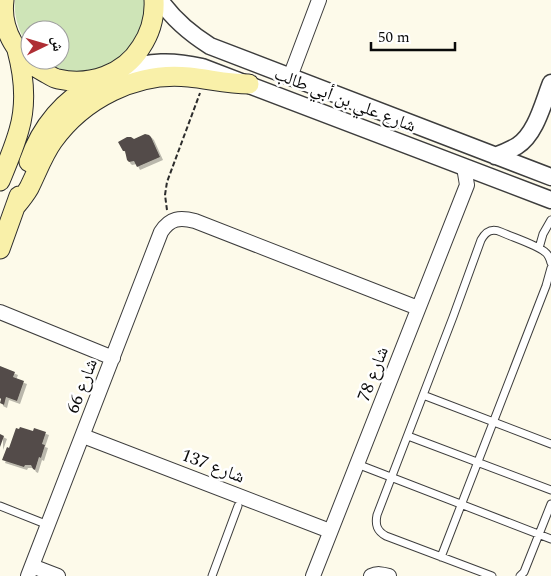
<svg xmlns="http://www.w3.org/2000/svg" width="551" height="576" viewBox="0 0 551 576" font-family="Spectral,'Noto Naskh Arabic',serif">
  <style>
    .green { fill: #cee4b7 }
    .building { fill: #524c48; filter: url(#shadow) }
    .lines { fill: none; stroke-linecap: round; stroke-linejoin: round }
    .service-casing { stroke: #3d3d3d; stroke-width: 9 }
    .minor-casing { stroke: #3d3d3d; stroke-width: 16 }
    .tertiary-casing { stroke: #3d3d3d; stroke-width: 19 }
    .secondary-casing { stroke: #2c2c2c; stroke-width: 21 }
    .path { stroke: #2c2c2c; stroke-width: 2; stroke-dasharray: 5 2.5; stroke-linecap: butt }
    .service { stroke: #fff; stroke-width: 7 }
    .minor { stroke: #fff; stroke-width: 14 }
    .tertiary { stroke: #fff; stroke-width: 16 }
    .secondary { stroke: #f9f0a9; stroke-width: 19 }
    .labels { text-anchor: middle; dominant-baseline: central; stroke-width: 5; stroke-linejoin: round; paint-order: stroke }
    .street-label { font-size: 18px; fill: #0a0a0a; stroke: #fff }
  </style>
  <defs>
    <filter id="shadow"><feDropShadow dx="3" dy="3" stdDeviation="0" flood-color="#0004"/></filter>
  </defs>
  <rect width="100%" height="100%" fill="#fdfaea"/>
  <path class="green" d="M 15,0 L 150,0 L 132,53 L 107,69 L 86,73 L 66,71 L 48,64 L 44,60 L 60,60 L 60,30 L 30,30 L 30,47 C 20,37 13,14 15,0 Z"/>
  <path class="building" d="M 145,134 L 149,135 L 151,137 L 160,157 L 137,167 L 134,161 L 129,162 L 127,160 L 125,151 L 123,151 L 118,142 L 127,137 L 131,137 L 134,139 Z
    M 0,366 L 15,372 L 13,377 L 24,381 L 17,401 L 6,397 L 4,405 L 0,403 L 1,399 L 0,398 Z
    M 20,427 L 33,431 L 34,428 L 46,432 L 42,444 L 45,445 L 41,458 L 39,457 L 35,470 L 33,469 L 31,465 L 25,465 L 24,467 L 2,460 L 7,447 L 9,448 L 16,428 L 19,429 Z
    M 0,434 L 4,436 L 0,447 Z"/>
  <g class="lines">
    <g class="service-casing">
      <path id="service" d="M 539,248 L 543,234 L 551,220
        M 423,395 L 551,444
        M 408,436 L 551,490
        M 357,464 L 551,539
        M 0,506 L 48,525
        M 441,557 L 546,286 L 551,268
        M 212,576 L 238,506
        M 492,576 L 386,536 C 377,531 375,525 377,515 L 453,317 L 481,240 C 486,231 492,228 501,232 C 512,237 537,245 545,252 C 549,255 550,259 551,263
        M 520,576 L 524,572 L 551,504"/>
    </g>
    <g class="minor-casing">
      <path id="minor" d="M 290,77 L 319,0
        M 0,312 L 113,358
        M 83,436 L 330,531
        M 32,566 L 58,576
        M 28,576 L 161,232 C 170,218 180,217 195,221 L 418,308
        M 313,576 L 467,185 L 464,167
        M 371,576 C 377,573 382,574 389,576"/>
    </g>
    <g class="tertiary-casing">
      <path id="tertiary" d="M 160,0 C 173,19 191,34 210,46 L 551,177
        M 120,70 C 151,61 171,60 202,67 L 551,200
        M 495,156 C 503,153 510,150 517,146 C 536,134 543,103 551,83"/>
    </g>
    <g class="secondary-casing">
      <path id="secondary" d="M 4,0 C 0,30 18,59 44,72 C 48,74 53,78 58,79 C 89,86 124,75 141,47 C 151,32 155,18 154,0
        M 29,162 C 41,126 65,99 98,81
        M 0,181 C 7,164 14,148 19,130 C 27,103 24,76 17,50
        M 15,207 C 20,201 25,195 29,188 C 37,172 43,155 53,141 C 83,99 137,71 189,77 C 209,79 228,84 249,84
        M 0,249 L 19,196"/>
    </g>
    <path class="path" d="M 167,210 L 165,195 L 167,182 L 200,93"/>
    <use href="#service" class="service"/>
    <use href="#minor" class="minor"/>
    <use href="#tertiary" class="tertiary"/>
    <use href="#secondary" class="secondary"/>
  </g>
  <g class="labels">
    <g class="street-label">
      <text transform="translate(345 100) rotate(21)">شارع علي بن أبي طالب</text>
      <text transform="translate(373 374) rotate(-69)">شارع 78</text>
      <text transform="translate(82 386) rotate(-69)">شارع 66</text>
      <text transform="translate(213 466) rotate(21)">شارع 137</text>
    </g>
  </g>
  <g transform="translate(45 45) rotate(85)"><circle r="24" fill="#ffffff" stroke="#9d9d9d"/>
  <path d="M0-4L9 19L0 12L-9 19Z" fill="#af2e34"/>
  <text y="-8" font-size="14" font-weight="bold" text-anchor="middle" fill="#0a0a0a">ش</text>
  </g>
  <path d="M371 42v8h84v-8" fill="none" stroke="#0a0a0a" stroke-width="2.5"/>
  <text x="378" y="42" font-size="15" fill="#0a0a0a" stroke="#ffffff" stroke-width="4" paint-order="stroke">50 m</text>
</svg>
